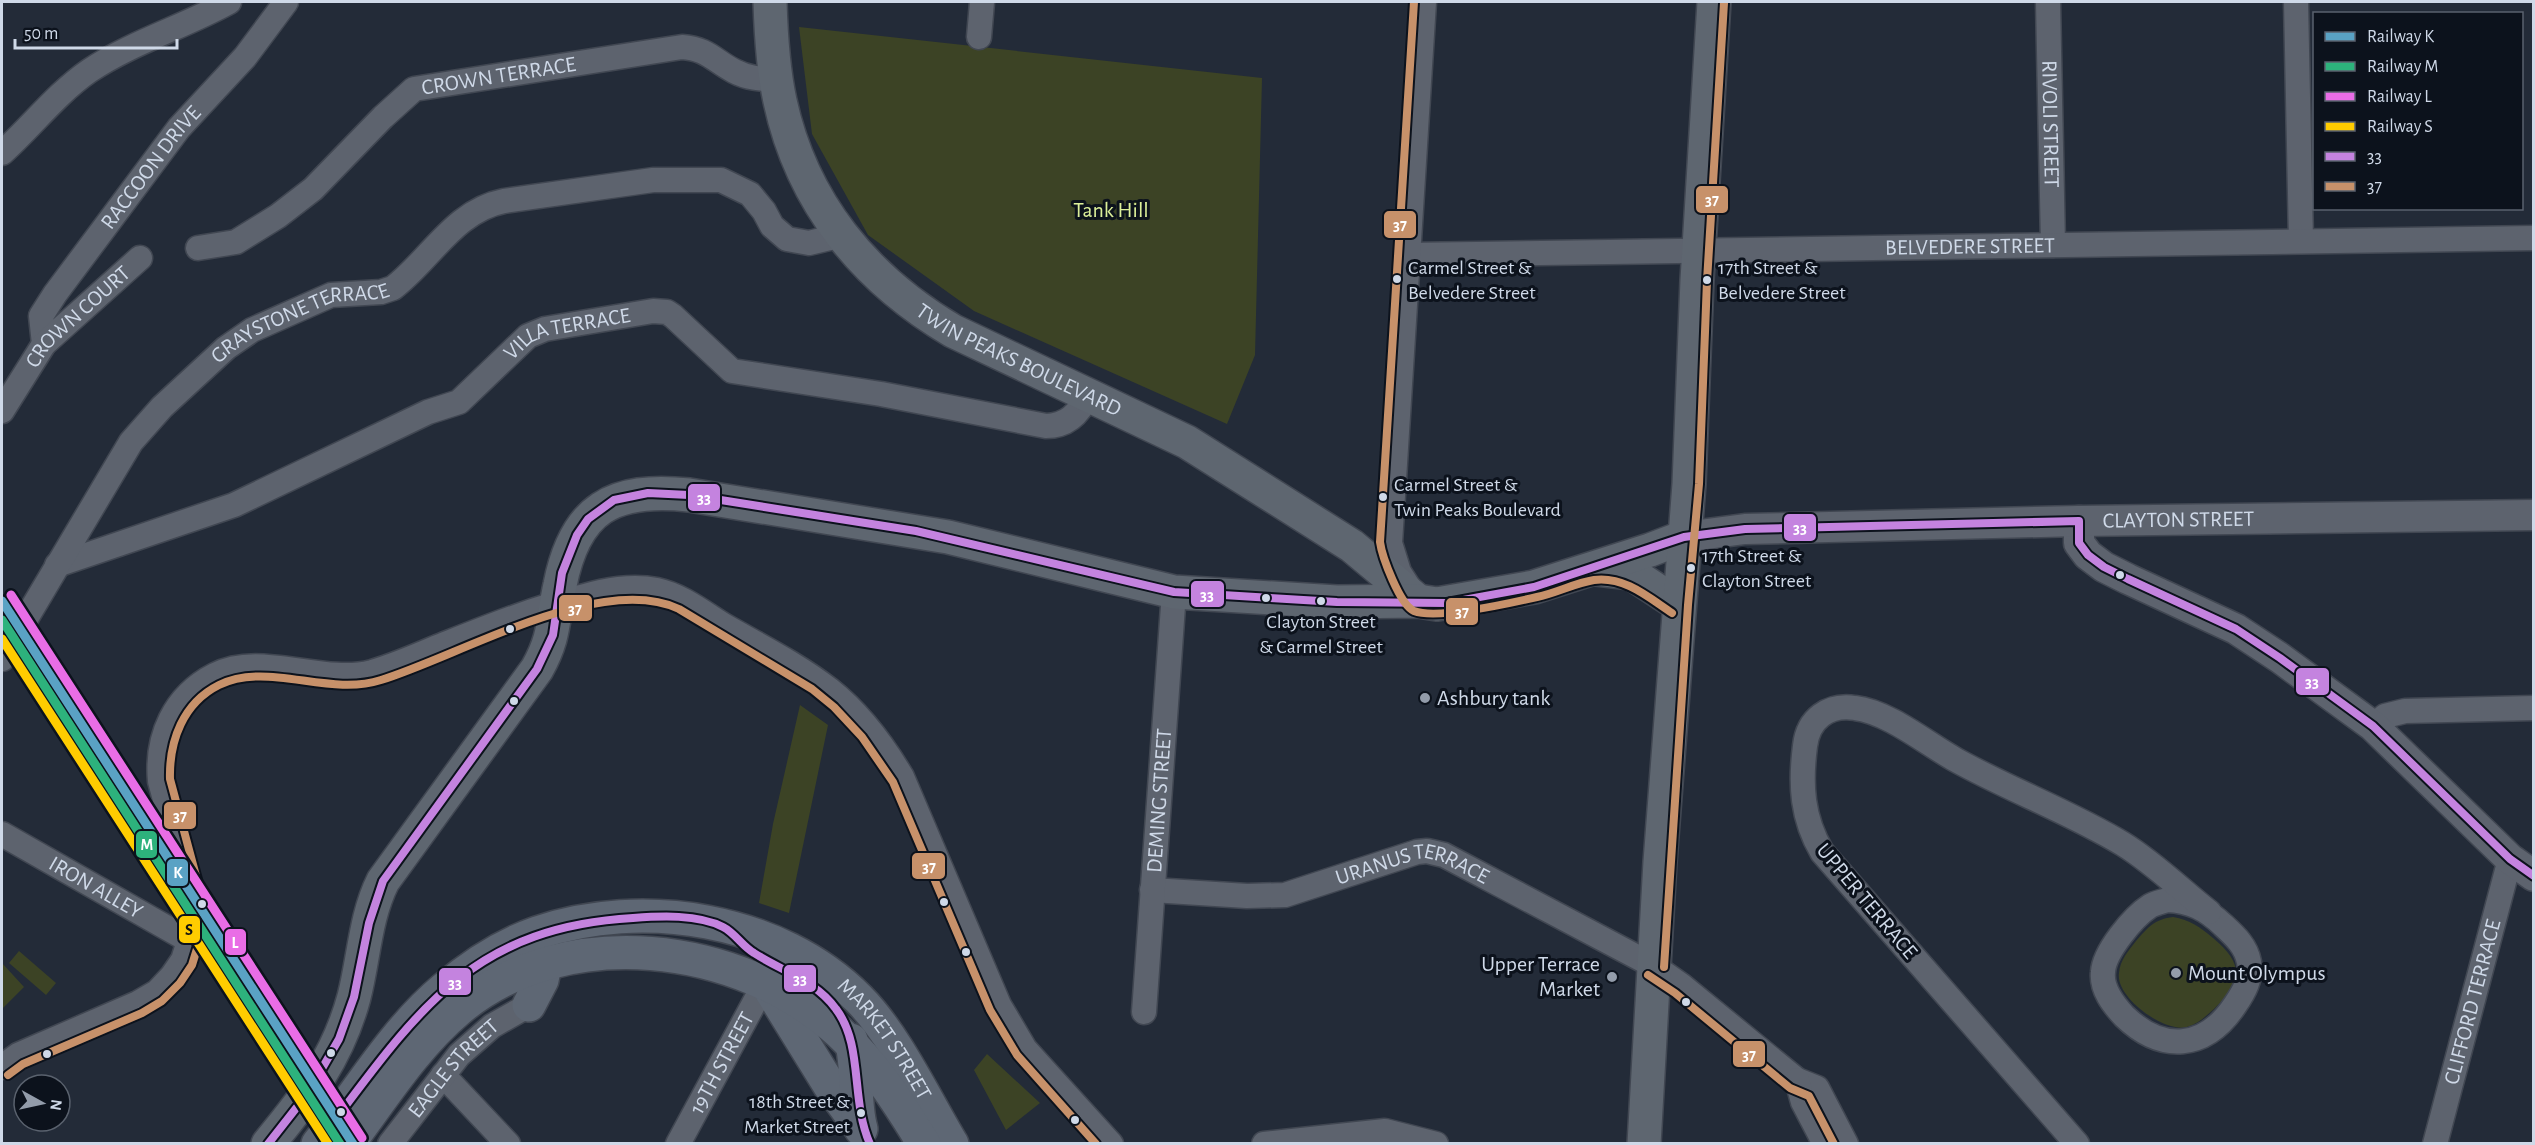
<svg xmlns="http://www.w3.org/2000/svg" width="2535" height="1145" viewBox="0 0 2535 1145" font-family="'Alegreya Sans',sans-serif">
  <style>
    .green { fill: #3c4325 }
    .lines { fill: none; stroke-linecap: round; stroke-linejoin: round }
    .minor-casing { stroke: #414752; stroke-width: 27 }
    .tertiary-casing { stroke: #414752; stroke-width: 33 }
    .secondary-casing { stroke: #414752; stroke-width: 36 }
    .primary-casing { stroke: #414752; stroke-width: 36 }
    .minor { stroke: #5d636e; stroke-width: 24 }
    .tertiary { stroke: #5d636e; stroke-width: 30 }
    .secondary { stroke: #5e6670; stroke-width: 33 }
    .primary { stroke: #5e6774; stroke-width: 33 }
    .bus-1-casing { stroke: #0c121c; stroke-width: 12 }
    .bus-2-casing { stroke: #0c121c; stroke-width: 12 }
    .bus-1 { stroke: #c483df; stroke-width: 8 }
    .bus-2 { stroke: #c7916a; stroke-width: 8 }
    .rail-1-casing { stroke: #0c121c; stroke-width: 14 }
    .rail-2-casing { stroke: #0c121c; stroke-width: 14 }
    .rail-3-casing { stroke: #0c121c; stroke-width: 14 }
    .rail-4-casing { stroke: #0c121c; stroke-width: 14 }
    .rail-1 { stroke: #5aa2c4; stroke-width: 9 }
    .rail-2 { stroke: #2db27c; stroke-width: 9 }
    .rail-3 { stroke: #e96de6; stroke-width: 9 }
    .rail-4 { stroke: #fc0; stroke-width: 9 }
    .bus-dot { fill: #cfd9e8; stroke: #0c121c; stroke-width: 2 }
    .poi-dot { fill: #939caa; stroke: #0c121c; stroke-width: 2 }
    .labels { text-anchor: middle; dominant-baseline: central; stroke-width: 6; stroke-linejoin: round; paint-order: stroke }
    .bus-label { font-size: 20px; fill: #cfd9e8; stroke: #0c121c; text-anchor: start }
    .street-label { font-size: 22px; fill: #cfd9e8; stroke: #0c121c }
    .park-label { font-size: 22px; fill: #dcef99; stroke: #0c121c }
    .poi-label { font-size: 22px; fill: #cfd9e8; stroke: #0c121c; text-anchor: start }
    .line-badge { stroke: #0c121c; stroke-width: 2 }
    .badge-label { font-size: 16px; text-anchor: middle; font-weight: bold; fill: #fff }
    .pale-badge-label { font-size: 16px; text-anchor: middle; font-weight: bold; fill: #111 }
  </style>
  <rect width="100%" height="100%" fill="#232b38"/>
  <path class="green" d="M 799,27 L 1262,78 L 1255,355 L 1227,424 L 974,311 L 868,235 L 812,134 Z
    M 800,705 L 828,725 L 789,913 L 759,903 L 773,824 Z
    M 2173,917 C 2190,920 2200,927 2213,938 C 2244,964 2243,980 2214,1009 C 2206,1016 2198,1024 2187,1027 C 2164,1033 2115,997 2119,973 C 2120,960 2129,950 2136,941 C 2148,927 2155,919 2173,917 Z
    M 19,951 L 56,983 L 46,995 L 9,963 Z
    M 2,963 L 24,987 L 2,1009 Z
    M 987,1054 L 1040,1103 L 1006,1130 L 974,1070 Z"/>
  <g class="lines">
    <g class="minor-casing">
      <g id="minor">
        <path id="s1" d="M 2048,2 L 2053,245"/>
        <path d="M 2296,2 L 2301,241"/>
        <path d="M 979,37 L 982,2"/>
        <path d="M 2,153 C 31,127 56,94 89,71 C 132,42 184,27 229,2"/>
        <path id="s2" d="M 198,248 L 236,242 L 278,216 L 313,189 L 383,117 L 414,89 L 682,47 C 708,49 713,60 734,71 C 747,78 761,79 776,80"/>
        <path id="s3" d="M 1408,255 L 2534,238"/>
        <path id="s4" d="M 44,344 L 41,316 L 55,294 L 179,128 L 245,57 L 286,2"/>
        <path id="s5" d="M 2,411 L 44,344 L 140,258"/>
        <path id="s6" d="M 57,565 L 234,505 L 428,412 L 459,402 L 528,336 L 545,329 L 653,311 L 667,312 L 673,316 L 732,371 L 881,394 L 1046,426 C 1067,426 1080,413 1088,394"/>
        <path d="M 1410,589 L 1399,572 L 1390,543 L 1424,2"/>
        <path id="s7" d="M 2,659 L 131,442 L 162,407 L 226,348 L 252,330 L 331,295 L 381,292 L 393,288 C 431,259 454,211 504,201 L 653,180 L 721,180 L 750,194 L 764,211 L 772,226 L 787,239 L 809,243 L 842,235"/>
        <path d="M 2373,726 L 2385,716 L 2405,711 L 2534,708"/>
        <path id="s8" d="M 2,834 L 190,941"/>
        <path id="s9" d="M 1152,890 L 1247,896 L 1285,895 L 1417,852 L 1427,851 L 1444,855 L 1654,966 L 1681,985 L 1797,1080 L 1817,1088 L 1846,1144"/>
        <path d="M 2167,900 C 2191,901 2206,909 2223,925 C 2235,936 2246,946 2249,962 C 2252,978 2244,992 2235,1005 C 2205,1050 2162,1053 2124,1016 C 2113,1004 2101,989 2103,972 C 2104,952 2133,917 2150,906 C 2155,903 2161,902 2167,900 Z"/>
        <path id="s10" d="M 1144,1012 L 1174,592"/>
        <path d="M 2,1067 L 18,1055 L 138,1003 L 157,992 L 172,976 L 183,960 L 194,925 L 192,899 L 160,781 C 156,737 174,696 215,675 C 260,651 322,685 372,672 C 393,666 414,657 435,648 C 483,629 531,609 581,597 C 606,590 631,585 657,590 C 681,595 704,613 725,626 C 760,646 798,665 830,690 C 859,713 883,745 902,777 L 999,1005 L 1025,1049 L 1111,1144"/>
        <path d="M 443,1075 L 508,1144"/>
        <path d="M 1797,1080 L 1803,1102 L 1825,1144"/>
        <path id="s11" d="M 390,1144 L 459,1055 L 492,1026 L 529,1005"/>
        <path id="s12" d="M 678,1144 L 765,983"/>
        <path d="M 1264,1144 L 1385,1131 L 1436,1144"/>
        <path d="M 2077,1144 L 1822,852 C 1802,818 1800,785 1805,746 C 1808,719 1828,704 1855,708 C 1889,712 1927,744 1956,760 C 2010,790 2070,812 2123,844 C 2154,863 2181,890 2209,912"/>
        <path id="s13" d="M 2435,1144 L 2510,859"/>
      </g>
    </g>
    <g class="tertiary-casing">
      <g id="tertiary">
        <path d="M 2079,521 L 2079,543 L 2088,555 L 2104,567 L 2128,579 L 2236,629 L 2280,658 L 2373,726 L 2510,859 L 2534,876"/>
        <path id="s14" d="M 1684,537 L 1745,529 L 2079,521 L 2534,515"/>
      </g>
    </g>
    <g class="secondary-casing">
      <g id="secondary">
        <path id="s15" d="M 770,2 C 771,35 773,69 780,101 C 802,203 865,279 953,331 L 1187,442 L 1352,546 L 1418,601"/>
        <path d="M 1597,569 L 1631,573 L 1678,604"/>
        <path d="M 268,1144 C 307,1097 338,1057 354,997 C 364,958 365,917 383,881 L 537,669 C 556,635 552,620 560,585 C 575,508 613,487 689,495 L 948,537 L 1174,592 L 1337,602 L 1418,601 L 1437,604 L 1534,587 L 1650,550 L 1684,537"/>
        <path d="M 1644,1144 L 1660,862 L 1689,484 L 1697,280 L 1714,2"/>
      </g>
    </g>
    <g class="primary-casing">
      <g id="primary">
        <path d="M 770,989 L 830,1086 L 860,1127"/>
        <path d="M 529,1005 L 542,980 L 545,965"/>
        <path d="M 851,1040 C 859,1069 853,1100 861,1129"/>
        <path id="s16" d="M 318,1144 C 357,1093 395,1030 444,989 C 471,966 503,945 537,933 C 642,897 779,918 859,999 C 895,1035 925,1099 952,1144"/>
        <path d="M 348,1144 C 382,1099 414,1047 458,1010 C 565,920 739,942 839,1032 C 874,1064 899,1103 924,1144"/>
      </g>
    </g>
    <use href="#minor" class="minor"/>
    <use href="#tertiary" class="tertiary"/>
    <use href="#secondary" class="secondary"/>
    <use href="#primary" class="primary"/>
    <g class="bus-1-casing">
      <path id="bus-1" d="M 2079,521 L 2079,543 L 2088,555 L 2104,567 L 2128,579 L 2236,629 L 2280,658 L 2373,726 L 2510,859 L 2534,876
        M 332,1124 C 419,1008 475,927 633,918 C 660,916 698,914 723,927 C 735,933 742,946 754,953 C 782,971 816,981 836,1009 C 864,1046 850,1099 870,1144
        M 268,1144 L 308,1093 L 339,1039 L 354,997 L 369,923 L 383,881 L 537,669 L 553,635 L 562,573 L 577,535 L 588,519 L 614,500 L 648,493 L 689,495 L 916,531 L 1174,592 L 1337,602 L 1447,603 L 1534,587 L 1684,537 L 1745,529 L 2079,521"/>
    </g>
    <g class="bus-2-casing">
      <path id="bus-2" d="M 1414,2 L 1380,542 C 1382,557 1400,605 1414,611 C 1437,620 1511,603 1537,597 C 1556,593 1575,583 1594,580 C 1624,576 1648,597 1672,613
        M 1664,967 L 1688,605 L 1699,484 L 1707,281 L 1724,3
        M 1648,975 L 1675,993 L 1790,1088 L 1809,1096 L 1834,1144
        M 8,1075 L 23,1064 L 142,1013 L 162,1001 L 180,983 L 192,965 L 204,926 L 202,898 L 170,779 C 169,741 183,703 219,685 C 268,661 328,697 381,680 C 459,656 601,572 679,609 L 812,689 L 834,707 L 862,737 L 893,782 L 990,1010 L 1017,1055 L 1096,1144"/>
    </g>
    <use href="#bus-1" class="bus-1"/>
    <use href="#bus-2" class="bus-2"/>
    <g class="rail-1-casing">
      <path id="rail-1" d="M 2,601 L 353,1144"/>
    </g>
    <g class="rail-2-casing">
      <path id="rail-2" d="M 2,620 L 340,1144"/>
    </g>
    <g class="rail-3-casing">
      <path id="rail-3" d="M 11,595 L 362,1138"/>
    </g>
    <g class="rail-4-casing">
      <path id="rail-4" d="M 2,639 L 328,1144"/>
    </g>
    <use href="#rail-1" class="rail-1"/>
    <use href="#rail-2" class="rail-2"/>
    <use href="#rail-3" class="rail-3"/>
    <use href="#rail-4" class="rail-4"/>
  </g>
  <g class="bus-dot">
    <circle cx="1397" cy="279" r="5"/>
    <circle cx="1707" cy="280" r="5"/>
    <circle cx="1383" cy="497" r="5"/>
    <circle cx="1691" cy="568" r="5"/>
    <circle cx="2120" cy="575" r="5"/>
    <circle cx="1266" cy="598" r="5"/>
    <circle cx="1321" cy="601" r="5"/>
    <circle cx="510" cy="629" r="5"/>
    <circle cx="514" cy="701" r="5"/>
    <circle cx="944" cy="902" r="5"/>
    <circle cx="202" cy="904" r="5"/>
    <circle cx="966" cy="952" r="5"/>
    <circle cx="1686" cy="1002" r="5"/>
    <circle cx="331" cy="1053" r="5"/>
    <circle cx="47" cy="1054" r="5"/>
    <circle cx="341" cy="1112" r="5"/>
    <circle cx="861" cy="1113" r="5"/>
    <circle cx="1075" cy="1120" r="5"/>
  </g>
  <g class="poi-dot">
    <circle cx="1425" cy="698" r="6"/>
    <circle cx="2176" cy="973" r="6"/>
    <circle cx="1612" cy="977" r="6"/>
  </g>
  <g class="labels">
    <g class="bus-label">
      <text x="1408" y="268">Carmel Street &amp;<tspan x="1408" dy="25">Belvedere Street</tspan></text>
      <text x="1718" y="268">17th Street &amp;<tspan x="1718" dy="25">Belvedere Street</tspan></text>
      <text x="1394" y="485">Carmel Street &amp;<tspan x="1394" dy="25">Twin Peaks Boulevard</tspan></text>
      <text x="1702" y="556">17th Street &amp;<tspan x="1702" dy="25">Clayton Street</tspan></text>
      <text x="1321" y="622" text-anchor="middle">Clayton Street<tspan x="1321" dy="25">&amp; Carmel Street</tspan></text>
      <text x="850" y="1102" text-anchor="end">18th Street &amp;<tspan x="850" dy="25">Market Street</tspan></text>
    </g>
    <g class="street-label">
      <text stroke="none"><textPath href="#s2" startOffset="360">CROWN TERRACE</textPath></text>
      <text stroke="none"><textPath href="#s1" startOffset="122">RIVOLI STREET</textPath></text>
      <text stroke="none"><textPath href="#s4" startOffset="213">RACCOON DRIVE</textPath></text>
      <text stroke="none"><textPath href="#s3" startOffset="562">BELVEDERE STREET</textPath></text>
      <text stroke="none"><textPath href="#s5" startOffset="122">CROWN COURT</textPath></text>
      <text stroke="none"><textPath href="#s7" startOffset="466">GRAYSTONE TERRACE</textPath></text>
      <text stroke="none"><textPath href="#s6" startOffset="568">VILLA TERRACE</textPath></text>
      <text stroke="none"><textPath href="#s15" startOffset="468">TWIN PEAKS BOULEVARD</textPath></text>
      <text stroke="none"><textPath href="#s14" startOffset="495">CLAYTON STREET</textPath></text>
      <text stroke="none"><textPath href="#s10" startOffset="212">DEMING STREET</textPath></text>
      <text stroke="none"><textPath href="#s9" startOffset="268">URANUS TERRACE</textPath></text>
      <text stroke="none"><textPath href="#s8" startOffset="108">IRON ALLEY</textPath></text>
      <text transform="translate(1867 901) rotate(50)">UPPER TERRACE</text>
      <text stroke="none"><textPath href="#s13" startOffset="147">CLIFFORD TERRACE</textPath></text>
      <text stroke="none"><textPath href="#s16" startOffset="702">MARKET STREET</textPath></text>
      <text stroke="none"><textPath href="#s12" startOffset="92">19TH STREET</textPath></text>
      <text stroke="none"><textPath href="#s11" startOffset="99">EAGLE STREET</textPath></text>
    </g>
    <g class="park-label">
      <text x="1111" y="210">Tank Hill</text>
    </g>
    <g class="poi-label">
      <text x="1437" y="698">Ashbury tank</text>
      <text x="1600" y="964" text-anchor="end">Upper Terrace<tspan x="1600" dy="25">Market</tspan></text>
      <text x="2188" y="973">Mount Olympus</text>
    </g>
  </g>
  <g class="line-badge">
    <rect x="1695" y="185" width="34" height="29" rx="6" fill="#c7916a"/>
    <rect x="1383" y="210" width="34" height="29" rx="6" fill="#c7916a"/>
    <rect x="687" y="483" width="34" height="29" rx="6" fill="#c483df"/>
    <rect x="1783" y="513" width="34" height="29" rx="6" fill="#c483df"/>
    <rect x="1190" y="580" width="35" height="28" rx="6" fill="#c483df"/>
    <rect x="558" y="594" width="35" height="28" rx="6" fill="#c7916a"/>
    <rect x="1445" y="597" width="34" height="29" rx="6" fill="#c7916a"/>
    <rect x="2295" y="667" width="35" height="29" rx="6" fill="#c483df"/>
    <rect x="163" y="801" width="34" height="29" rx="6" fill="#c7916a"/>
    <rect x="135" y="830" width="23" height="29" rx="6" fill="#2db27c"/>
    <rect x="911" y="852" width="35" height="28" rx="6" fill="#c7916a"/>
    <rect x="166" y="858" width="23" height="29" rx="6" fill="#5aa2c4"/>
    <rect x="178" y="915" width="23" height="29" rx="6" fill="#fc0"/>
    <rect x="224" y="928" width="23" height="28" rx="6" fill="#e96de6"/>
    <rect x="783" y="964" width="34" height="29" rx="6" fill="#c483df"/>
    <rect x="438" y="967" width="34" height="29" rx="6" fill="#c483df"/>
    <rect x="1732" y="1040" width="34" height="28" rx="6" fill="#c7916a"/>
  </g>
  <g class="badge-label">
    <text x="1712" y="205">37</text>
    <text x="1400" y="230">37</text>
    <text x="704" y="503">33</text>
    <text x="1800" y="533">33</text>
    <text x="1207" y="600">33</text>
    <text x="575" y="614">37</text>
    <text x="1462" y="617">37</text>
    <text x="2312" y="687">33</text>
    <text x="180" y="821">37</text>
    <text x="147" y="850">M</text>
    <text x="929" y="872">37</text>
    <text x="178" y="878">K</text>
    <text x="235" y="948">L</text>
    <text x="800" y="984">33</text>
    <text x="455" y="988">33</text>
    <text x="1749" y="1060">37</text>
  </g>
  <g class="pale-badge-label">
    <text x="189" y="935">S</text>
  </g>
  <rect width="2535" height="1145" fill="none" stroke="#cfd9e8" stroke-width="6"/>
  <rect x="2313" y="12" width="210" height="198" fill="#0c121c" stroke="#5a626e" stroke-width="1.5"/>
  <rect x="2325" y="32" width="30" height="9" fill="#5aa2c4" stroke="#5a626e" stroke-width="1.5"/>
  <text x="2367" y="42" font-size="18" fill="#cfd9e8">Railway K</text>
  <rect x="2325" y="62" width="30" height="9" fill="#2db27c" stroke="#5a626e" stroke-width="1.5"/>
  <text x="2367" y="72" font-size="18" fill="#cfd9e8">Railway M</text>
  <rect x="2325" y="92" width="30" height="9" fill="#e96de6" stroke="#5a626e" stroke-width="1.5"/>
  <text x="2367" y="102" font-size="18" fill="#cfd9e8">Railway L</text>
  <rect x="2325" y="122" width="30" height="9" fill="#ffcc00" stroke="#5a626e" stroke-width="1.5"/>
  <text x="2367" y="132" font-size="18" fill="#cfd9e8">Railway S</text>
  <rect x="2325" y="152" width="30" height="9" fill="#c483df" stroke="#5a626e" stroke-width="1.5"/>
  <text x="2367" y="162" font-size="18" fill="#cfd9e8">33</text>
  <rect x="2325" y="182" width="30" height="9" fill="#c7916a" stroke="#5a626e" stroke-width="1.5"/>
  <text x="2367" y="192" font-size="18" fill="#cfd9e8">37</text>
  <g transform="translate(42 1103) rotate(98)"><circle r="28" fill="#0c121c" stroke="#5a626e" stroke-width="1.5"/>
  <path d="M0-4.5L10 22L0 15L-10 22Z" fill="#939caa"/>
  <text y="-9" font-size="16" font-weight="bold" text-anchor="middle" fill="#cfd9e8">N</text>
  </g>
  <path d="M15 39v9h162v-9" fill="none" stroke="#cfd9e8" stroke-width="3"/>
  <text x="24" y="39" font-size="18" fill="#cfd9e8" stroke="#0c121c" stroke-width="4.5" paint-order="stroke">50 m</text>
</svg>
